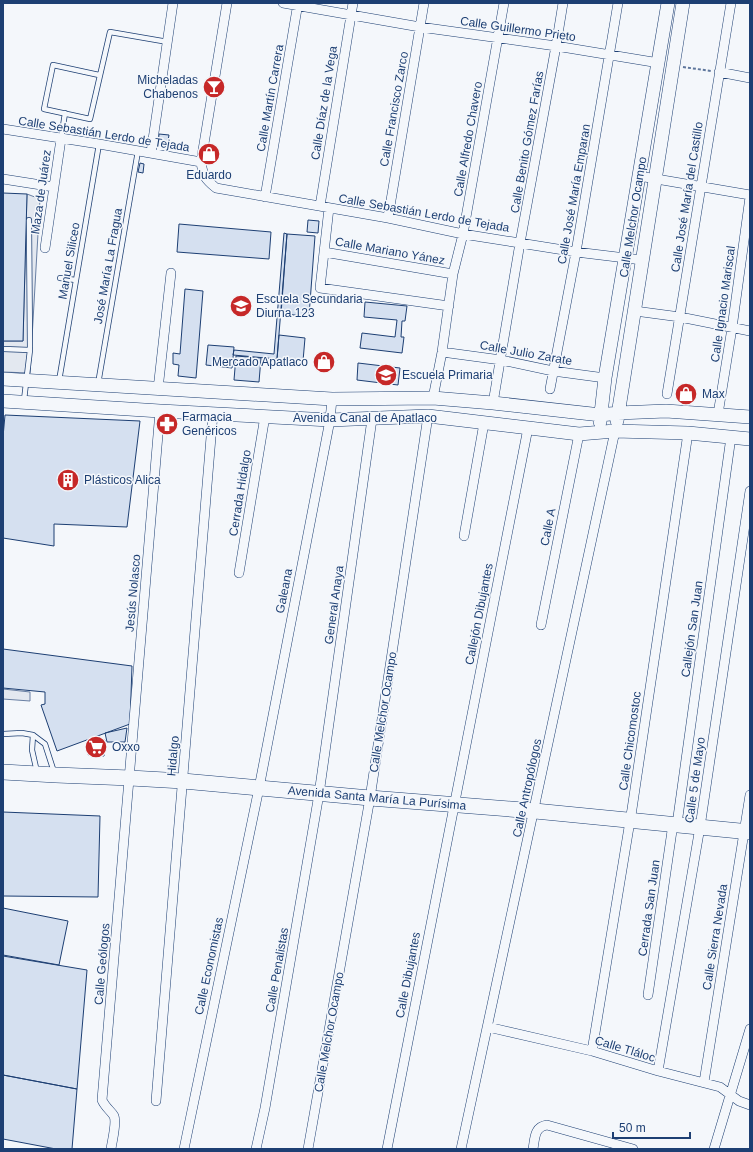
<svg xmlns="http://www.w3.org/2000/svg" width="753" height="1152" viewBox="0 0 753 1152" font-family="Helvetica,sans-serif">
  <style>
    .parking { fill: #e3e8f0; stroke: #687fa3 }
    .building { fill: #d5e0f0; stroke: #1d3f73 }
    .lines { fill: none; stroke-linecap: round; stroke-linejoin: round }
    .lane-casing { stroke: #1d3f73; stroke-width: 6 }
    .street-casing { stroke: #1d3f73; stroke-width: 10 }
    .secondary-casing { stroke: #1d3f73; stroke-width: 14 }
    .primary-casing { stroke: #1d3f73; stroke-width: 16 }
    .path { stroke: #5e769c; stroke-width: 2; stroke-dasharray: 3 2; stroke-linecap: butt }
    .lane { stroke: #f4f7fb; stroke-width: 4.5 }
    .street { stroke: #f4f7fb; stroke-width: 9 }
    .secondary { stroke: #f4f7fb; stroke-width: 13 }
    .primary { stroke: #f4f7fb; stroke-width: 15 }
    .labels { text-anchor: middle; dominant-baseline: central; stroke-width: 3; stroke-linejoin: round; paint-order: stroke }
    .street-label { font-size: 12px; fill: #1d3f73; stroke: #f4f7fb }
    .poi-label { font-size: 12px; fill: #1d3f73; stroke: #f4f7fb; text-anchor: start }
  </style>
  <rect width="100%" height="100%" fill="#f4f7fb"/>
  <path class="parking" d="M 27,194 L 40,199 L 30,373 L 3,372 L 3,341 L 23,341 Z
    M 3,689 L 30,692 L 30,701 L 3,699 Z"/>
  <path class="building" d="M 159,134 L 169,135 L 167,146 L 158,145 Z
    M 140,163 L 144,164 L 143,173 L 138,172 Z
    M 3,193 L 27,194 L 23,341 L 3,341 Z
    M 308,220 L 319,221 L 318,233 L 307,232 Z
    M 179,224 L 271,232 L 269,259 L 177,252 Z
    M 284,233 L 287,234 L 277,359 L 233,355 L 234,350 L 274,354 Z
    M 287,234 L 315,236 L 309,316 L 281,314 Z
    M 185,289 L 203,291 L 196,378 L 178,376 L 179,365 L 173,364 L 173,353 L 180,354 Z
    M 365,302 L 407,306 L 405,321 L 402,321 L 401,337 L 404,337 L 402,353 L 360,348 L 362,333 L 395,337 L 397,320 L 364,317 Z
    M 279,335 L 305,338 L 303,361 L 277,359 Z
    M 208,345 L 234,347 L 232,368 L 206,365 Z
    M 236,356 L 261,358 L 259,382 L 234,380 Z
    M 358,363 L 400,368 L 398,385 L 357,380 Z
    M 5,415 L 140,421 L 127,527 L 54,524 L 54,546 L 3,538 L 3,437 Z
    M 3,649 L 132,666 L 130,724 L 57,751 L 41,705 L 45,704 L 45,692 L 3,688 Z
    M 127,728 L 125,742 L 107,742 L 105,733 Z
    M 89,739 L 105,740 L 104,756 L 88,755 Z
    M 3,812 L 100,816 L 98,897 L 3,896 Z
    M 3,908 L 68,921 L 59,965 L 3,955 Z
    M 3,956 L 87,970 L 77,1089 L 3,1075 Z
    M 3,1075 L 77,1089 L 72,1149 L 56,1149 L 3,1139 Z"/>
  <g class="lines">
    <g class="lane-casing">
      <path id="lane" d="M 99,75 L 53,65 L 44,109 L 90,119 L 110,32 L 168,42
        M 61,139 L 65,113
        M 60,278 L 76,280
        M 3,349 L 30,350
        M 59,381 L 99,144
        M 98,384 L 138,151
        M 24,400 L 30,350 L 29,220
        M 3,734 L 22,733 L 33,735 L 45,744 L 54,772
        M 33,735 L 32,750 L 37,772"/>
    </g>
    <g class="street-casing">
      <path id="street" d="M 227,3 L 201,162 C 203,176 205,179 216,188 L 388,218 L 463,234 L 576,252 L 642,260
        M 283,3 L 420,27 L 556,46 L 659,63
        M 719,72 L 750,78
        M 3,129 L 99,144 L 201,162
        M 151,153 L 173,3
        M 639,176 L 750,195
        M 3,179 L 54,187
        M 265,197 L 298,3
        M 320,206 L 353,3
        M 329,208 L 320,288 L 449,306
        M 388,218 L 424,3
        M 45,248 L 61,139
        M 324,252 L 453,274
        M 635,311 L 680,317 L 750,331
        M 442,352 L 501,360 L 553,371 L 605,378
        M 158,389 L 171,273
        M 550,389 L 576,252 L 618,3
        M 667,394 L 731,3
        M 433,398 L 442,352 L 453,274 L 463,234 L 504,3
        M 493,403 L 520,243 L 556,46 L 563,3
        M 718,414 L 732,328 L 750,197
        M 464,536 L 484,423
        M 239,573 L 265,416
        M 541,625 L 579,434
        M 677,824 L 731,437
        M 648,995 L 673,824
        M 488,1027 L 592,1051 L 658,1071 L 720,1087 L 739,1101 L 750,1105
        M 592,1051 L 632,809 L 688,433
        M 658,1071 L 700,827 L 750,491
        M 704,1082 L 750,795
        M 156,1101 L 213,413
        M 111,1149 C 112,1141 117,1123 114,1116 C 111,1111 105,1107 102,1100 L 160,411
        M 184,1149 L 259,788 L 330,420 L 332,399
        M 256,1149 L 265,1108 L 319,794 L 372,419
        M 308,1149 L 370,798 L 428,416
        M 387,1149 L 528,428
        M 461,1149 L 615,431
        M 533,1149 C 535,1138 534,1127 547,1125 L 633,1149
        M 714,1149 L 750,1029"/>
    </g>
    <g class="secondary-casing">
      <path id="secondary" d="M 3,379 L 332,399 L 433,398 L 493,403 L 601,415 L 618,413 L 666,411 L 750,417
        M 3,401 L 160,411 L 330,420 L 428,416 L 579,434 L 615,431 L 688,433 L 750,439
        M 617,421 L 683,3
        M 600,422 L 605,378 L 668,3"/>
    </g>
    <g class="primary-casing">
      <path id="primary" d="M 3,772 L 56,775 L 130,778 L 183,781 L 370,798 L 535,811 L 750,832"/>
    </g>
    <path class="path" d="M 683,67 L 711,71"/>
    <use href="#lane" class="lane"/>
    <use href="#street" class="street"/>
    <use href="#secondary" class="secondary"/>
    <use href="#primary" class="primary"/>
  </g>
  <defs>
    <g id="bar-disc" transform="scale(1.15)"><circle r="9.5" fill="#c62828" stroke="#f4f7fb"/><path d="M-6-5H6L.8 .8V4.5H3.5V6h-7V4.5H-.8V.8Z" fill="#fff"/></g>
    <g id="shop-disc" transform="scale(1.15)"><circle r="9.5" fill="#c62828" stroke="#f4f7fb"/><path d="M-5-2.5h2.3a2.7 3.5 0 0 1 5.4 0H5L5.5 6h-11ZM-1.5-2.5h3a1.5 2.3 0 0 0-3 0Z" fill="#fff"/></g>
    <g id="school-disc" transform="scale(1.15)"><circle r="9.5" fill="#c62828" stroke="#f4f7fb"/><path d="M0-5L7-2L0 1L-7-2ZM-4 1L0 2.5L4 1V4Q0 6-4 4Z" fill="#fff"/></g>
    <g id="pharmacy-disc" transform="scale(1.15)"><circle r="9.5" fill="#c62828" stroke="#f4f7fb"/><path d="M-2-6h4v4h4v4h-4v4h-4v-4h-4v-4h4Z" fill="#fff"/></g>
    <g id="building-disc" transform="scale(1.15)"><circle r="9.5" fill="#c62828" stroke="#f4f7fb"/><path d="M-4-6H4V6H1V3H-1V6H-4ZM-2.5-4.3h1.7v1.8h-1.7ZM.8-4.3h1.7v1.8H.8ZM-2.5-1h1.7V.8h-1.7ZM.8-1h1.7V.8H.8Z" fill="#fff"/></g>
    <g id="supermarket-disc" transform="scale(1.15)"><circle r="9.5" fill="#c62828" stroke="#f4f7fb"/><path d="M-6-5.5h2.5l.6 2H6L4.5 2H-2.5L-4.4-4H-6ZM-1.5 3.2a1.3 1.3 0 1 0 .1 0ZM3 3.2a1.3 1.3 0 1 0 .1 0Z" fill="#fff"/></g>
  </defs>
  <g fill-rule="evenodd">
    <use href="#bar-disc" x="214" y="87"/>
    <use href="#shop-disc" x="209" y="154"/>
    <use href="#school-disc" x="241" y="306"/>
    <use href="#shop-disc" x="324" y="362"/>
    <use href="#school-disc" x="386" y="375"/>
    <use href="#shop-disc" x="686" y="394"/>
    <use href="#pharmacy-disc" x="167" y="424"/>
    <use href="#building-disc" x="68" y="480"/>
    <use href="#supermarket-disc" x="96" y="747"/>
  </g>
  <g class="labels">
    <g class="street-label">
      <text transform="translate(518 29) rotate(8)">Calle Guillermo Prieto</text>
      <text transform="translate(270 98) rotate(-80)">Calle Martín Carrera</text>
      <text transform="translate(324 103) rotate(-81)">Calle Díaz de la Vega</text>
      <text transform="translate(394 109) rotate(-80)">Calle Francisco Zarco</text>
      <text transform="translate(104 134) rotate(9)">Calle Sebastián Lerdo de Tejada</text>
      <text transform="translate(468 139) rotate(-80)">Calle Alfredo Chavero</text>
      <text transform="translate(527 142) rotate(-80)">Calle Benito Gómez Farías</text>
      <text transform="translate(41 192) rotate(-82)">Maza de Juárez</text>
      <text transform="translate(574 194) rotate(-80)">Calle José María Emparan</text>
      <text transform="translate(687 197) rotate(-81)">Calle José María del Castillo</text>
      <text transform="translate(424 213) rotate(10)">Calle Sebastián Lerdo de Tejada</text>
      <text transform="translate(633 217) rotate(-81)">Calle Melchor Ocampo</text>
      <text transform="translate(390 251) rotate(10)">Calle Mariano Yánez</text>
      <text transform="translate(69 261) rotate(-80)">Manuel Siliceo</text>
      <text transform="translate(108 266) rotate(-80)">José María La Fragua</text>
      <text transform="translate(723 304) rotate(-82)">Calle Ignacio Mariscal</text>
      <text transform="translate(526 353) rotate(10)">Calle Julio Zarate</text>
      <text x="365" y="418">Avenida Canal de Apatlaco</text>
      <text transform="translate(240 493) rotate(-81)">Cerrada Hidalgo</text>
      <text transform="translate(548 527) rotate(-79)">Calle A</text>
      <text transform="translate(284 591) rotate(-79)">Galeana</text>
      <text transform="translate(133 593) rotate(-85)">Jesús Nolasco</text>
      <text transform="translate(334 605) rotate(-82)">General Anaya</text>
      <text transform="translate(479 614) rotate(-79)">Callejón Dibujantes</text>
      <text transform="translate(692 629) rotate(-82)">Callejón San Juan</text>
      <text transform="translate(383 712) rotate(-81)">Calle Melchor Ocampo</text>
      <text transform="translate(630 741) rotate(-82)">Calle Chicomostoc</text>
      <text transform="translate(173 756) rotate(-85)">Hidalgo</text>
      <text transform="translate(695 780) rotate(-82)">Calle 5 de Mayo</text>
      <text transform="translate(527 788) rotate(-78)">Calle Antropólogos</text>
      <text transform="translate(377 798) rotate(5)">Avenida Santa María La Purísima</text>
      <text transform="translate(649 908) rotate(-82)">Cerrada San Juan</text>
      <text transform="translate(715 937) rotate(-81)">Calle Sierra Nevada</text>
      <text transform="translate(102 964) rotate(-85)">Calle Geólogos</text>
      <text transform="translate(209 966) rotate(-78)">Calle Economistas</text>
      <text transform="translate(277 970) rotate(-80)">Calle Penalistas</text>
      <text transform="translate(408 975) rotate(-79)">Calle Dibujantes</text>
      <text transform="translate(329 1032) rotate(-80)">Calle Melchor Ocampo</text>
      <text transform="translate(625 1049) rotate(17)">Calle Tláloc</text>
    </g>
    <g class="poi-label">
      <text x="198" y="80" text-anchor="end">Micheladas<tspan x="198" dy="14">Chabenos</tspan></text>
      <text x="209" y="175" text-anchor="middle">Eduardo</text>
      <text x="256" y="299">Escuela Secundaria<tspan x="256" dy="14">Diurna 123</tspan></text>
      <text x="308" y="362" text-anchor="end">Mercado Apatlaco</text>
      <text x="402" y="375">Escuela Primaria</text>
      <text x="702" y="394">Max</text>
      <text x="182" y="417">Farmacia<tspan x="182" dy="14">Genéricos</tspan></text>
      <text x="84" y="480">Plásticos Alica</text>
      <text x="112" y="747">Oxxo</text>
    </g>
  </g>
  <rect width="753" height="1152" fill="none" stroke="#1d3f73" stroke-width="8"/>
  <path d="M613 1132v6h77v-6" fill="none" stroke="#1d3f73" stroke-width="2"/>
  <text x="619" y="1132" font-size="12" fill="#1d3f73" stroke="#f4f7fb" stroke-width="3" paint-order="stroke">50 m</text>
</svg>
